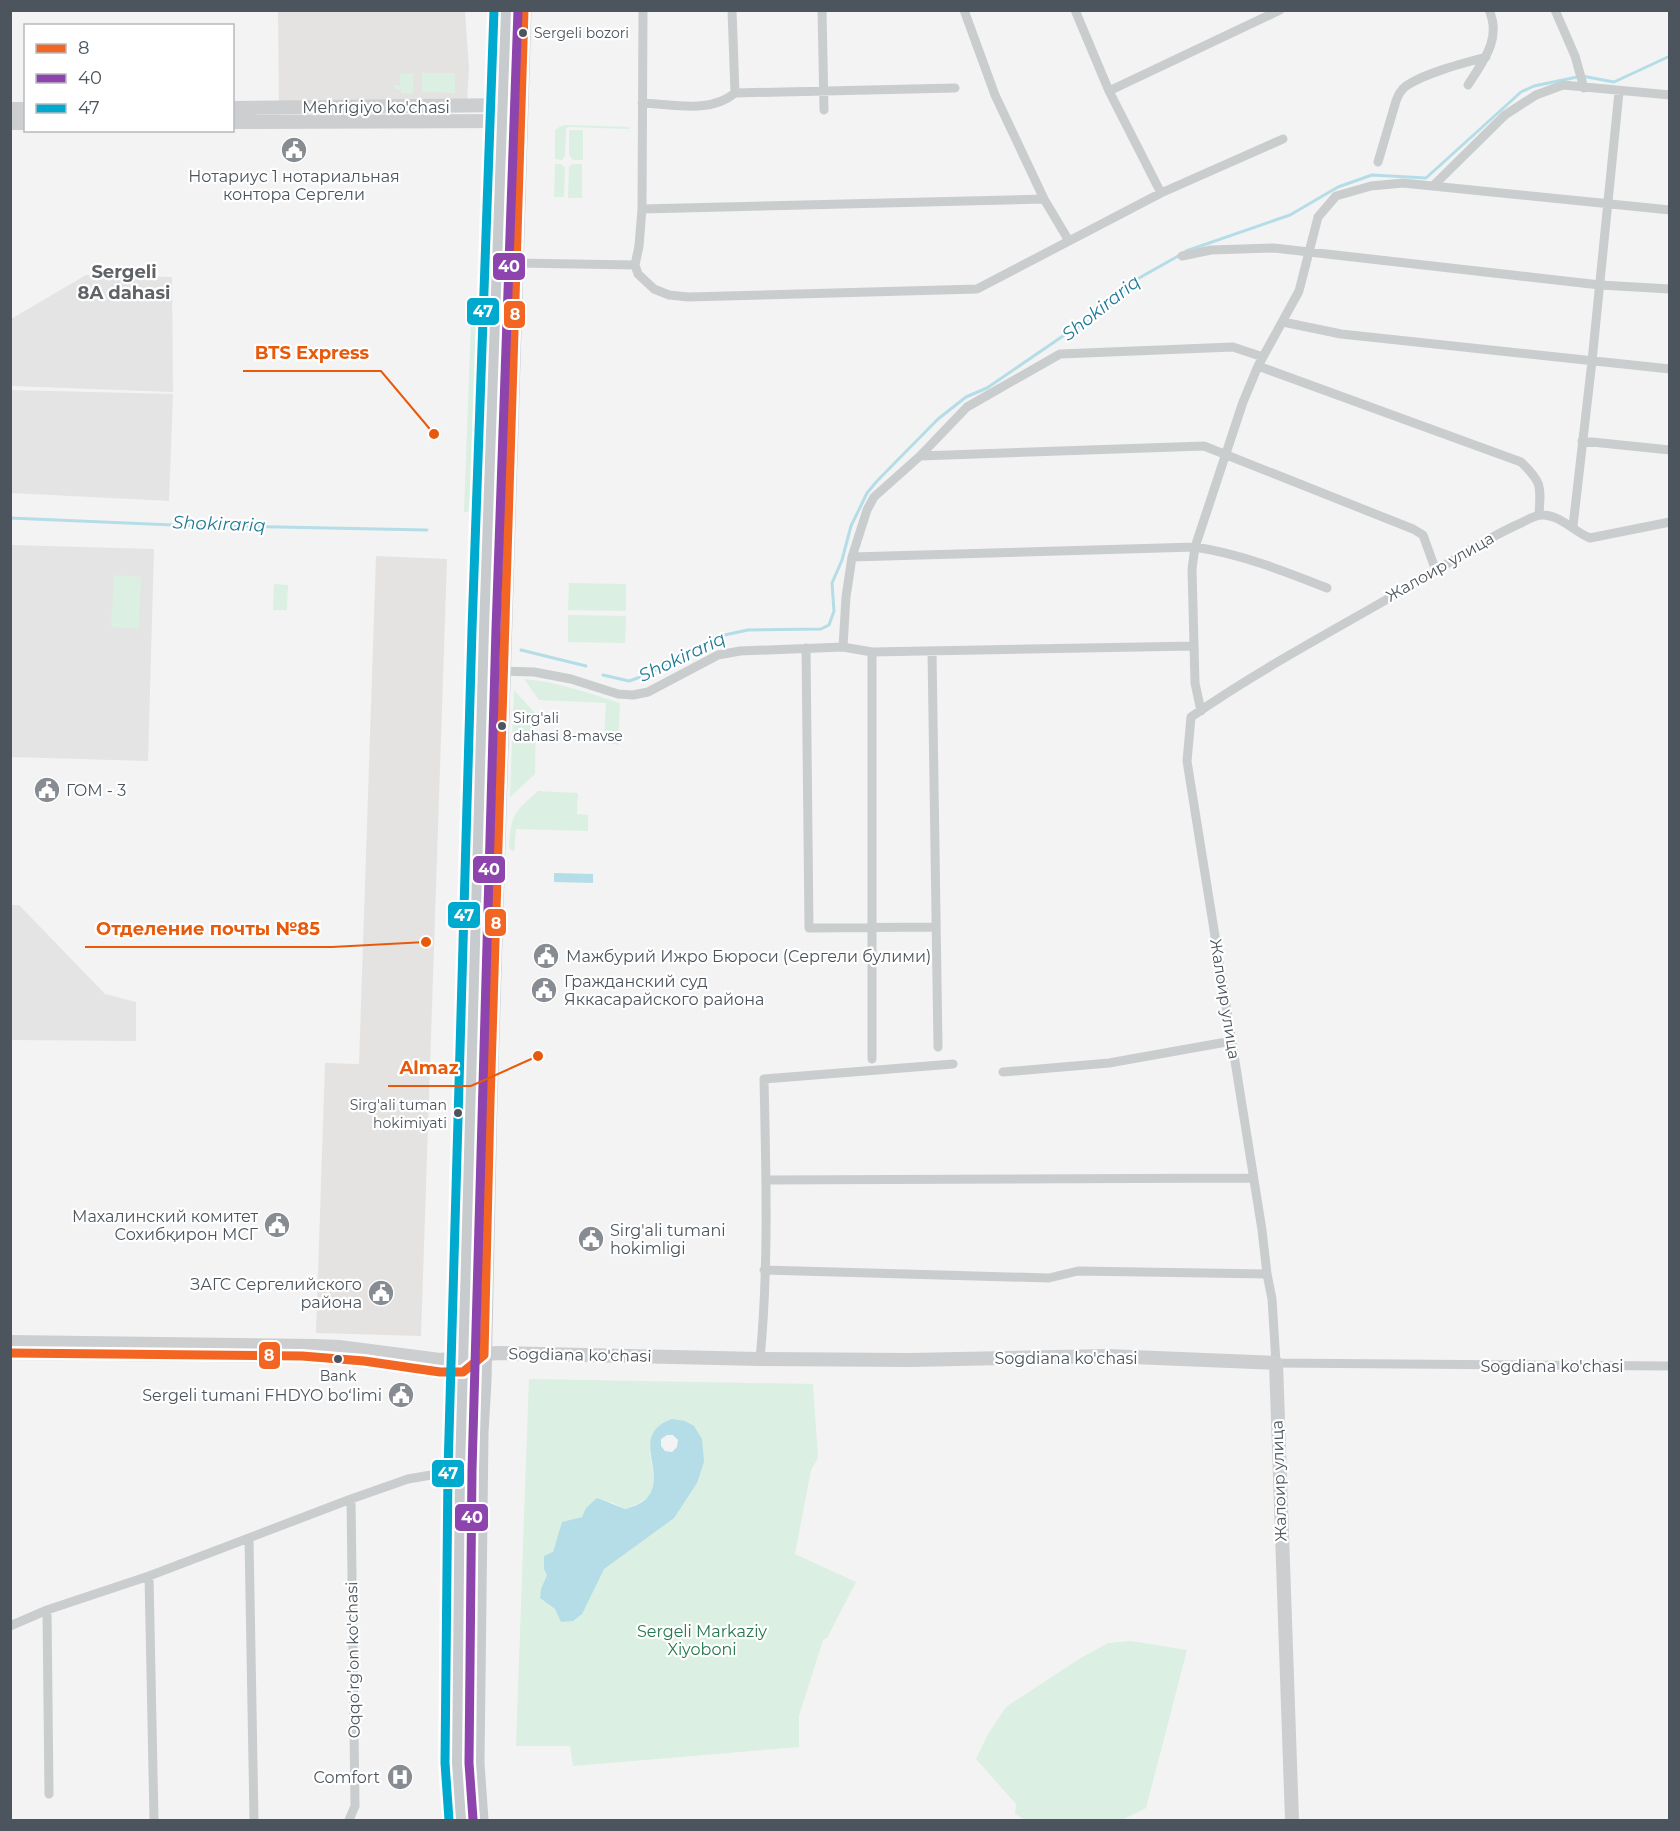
<svg xmlns="http://www.w3.org/2000/svg" width="1680" height="1831" viewBox="0 0 1680 1831" font-family="Montserrat,sans-serif">
  <style>
    .commercial { fill: #e4e3e1 }
    .education { fill: #e5e4e4 }
    .green { fill: #dbefe2; fill-rule: evenodd }
    .water { fill: #b4dde7; fill-rule: evenodd }
    .lines { fill: none; stroke-linecap: round; stroke-linejoin: round }
    .stream { stroke: #b4dde7; stroke-width: 3 }
    .street { stroke: #cacdce; stroke-width: 9 }
    .secondary { stroke: #ccced0; stroke-width: 14 }
    .primary { stroke: #c8cbcd; stroke-width: 15 }
    .bus-1-casing { stroke: #fff; stroke-width: 14 }
    .bus-2-casing { stroke: #fff; stroke-width: 14 }
    .bus-3-casing { stroke: #fff; stroke-width: 14 }
    .bus-1 { stroke: #f26522; stroke-width: 9 }
    .bus-2 { stroke: #8e44ad; stroke-width: 9 }
    .bus-3 { stroke: #00a9ce; stroke-width: 9 }
    .bus-dot { fill: #4c555d; stroke: #fff; stroke-width: 2 }
    .labels { text-anchor: middle; dominant-baseline: central; stroke-width: 4.5; stroke-linejoin: round; paint-order: stroke }
    .bus-label { font-size: 14px; fill: #4c555d; stroke: #fff; text-anchor: start }
    .street-label { font-size: 16px; fill: #4c555d; stroke: #fff }
    .poi-label { font-size: 16px; fill: #4c555d; stroke: #fff; text-anchor: start }
    .park-label { font-size: 16px; fill: #24774e; stroke: #fff }
    .neighbourhood-label { font-size: 18px; font-weight: bold; fill: #5f6266; stroke: #fff }
    .water-label { font-size: 18px; font-style: italic; fill: #1e7b96; stroke: #fff }
    .leader { fill: none; stroke: #e8590c; stroke-width: 2 }
    .callout-dot { fill: #e8590c; stroke: #fff; stroke-width: 2 }
    .callout-label { font-size: 18px; text-anchor: middle; font-weight: bold; fill: #e8590c; stroke: #fff; stroke-width: 4.5; stroke-linejoin: round; paint-order: stroke }
    .line-badge { stroke: #fff; stroke-width: 2 }
    .badge-label { font-size: 16px; text-anchor: middle; font-weight: bold; fill: #fff }
  </style>
  <rect width="100%" height="100%" fill="#f3f3f3"/>
  <path class="commercial" d="M 278,11 L 465,11 L 469,69 L 467,101 L 279,113 Z
    M 376,556 L 447,559 L 421,1336 L 316,1333 L 325,1063 L 359,1064 Z"/>
  <path class="education" d="M 86,275 L 172,277 L 173,392 L 11,386 L 11,319 Z
    M 10,390 L 173,394 L 169,501 L 11,493 Z
    M 11,545 L 154,549 L 148,761 L 11,757 Z
    M 10,905 L 19,905 L 105,994 L 136,1002 L 136,1041 L 11,1040 Z"/>
  <path class="green" d="M 512,11 L 518,11 L 516,85 L 510,85 Z
    M 413,73 L 413,93 L 401,93 L 401,89 L 395,89 L 394,85 L 400,85 L 400,74 Z
    M 422,73 L 455,73 L 455,93 L 422,92 Z
    M 561,126 L 566,125 L 629,127 L 629,129 L 568,127 L 566,129 L 565,156 L 562,160 L 555,159 L 555,130 Z
    M 569,130 L 583,130 L 583,160 L 573,160 L 569,155 Z
    M 509,138 L 514,139 L 500,574 L 495,573 Z
    M 555,164 L 561,164 L 565,168 L 564,197 L 554,197 Z
    M 572,164 L 582,164 L 582,198 L 568,198 L 569,167 Z
    M 471,321 L 482,321 L 477,496 L 470,497 L 468,512 L 464,512 Z
    M 114,575 L 141,577 L 139,629 L 111,627 Z
    M 569,583 L 626,584 L 626,611 L 568,610 Z
    M 274,584 L 288,585 L 287,610 L 273,610 Z
    M 494,609 L 499,609 L 492,845 L 487,845 Z
    M 568,615 L 626,616 L 625,643 L 568,642 Z
    M 524,679 C 558,682 588,693 620,703 L 618,745 L 604,742 L 606,703 L 539,700 Z
    M 514,690 L 536,714 L 535,774 L 510,797 Z
    M 538,791 L 578,793 L 577,814 L 588,815 L 588,831 L 516,829 L 514,852 L 509,848 C 511,815 513,813 538,791 Z
    M 486,870 L 492,870 L 487,1017 L 482,1017 Z
    M 482,1041 L 486,1041 L 479,1327 L 474,1327 Z
    M 529,1379 L 813,1384 L 818,1458 L 811,1470 L 795,1554 L 856,1582 L 827,1638 L 823,1640 L 799,1716 L 799,1747 L 573,1766 L 570,1746 L 516,1746 ZM 672,1419 L 697,1483 L 604,1568 L 594,1588 L 561,1622 L 555,1609 L 540,1598 C 541,1589 544,1583 547,1575 C 555,1552 554,1522 582,1517 L 586,1508 L 611,1502 L 625,1509 C 663,1495 654,1486 650,1453 Z
    M 471,1384 L 476,1384 C 471,1530 466,1675 473,1820 L 468,1820 L 465,1756 L 463,1599 Z
    M 1131,1641 L 1187,1650 L 1146,1808 L 1122,1820 L 1026,1820 L 1015,1814 L 1016,1804 L 976,1759 L 988,1734 L 1006,1707 L 1079,1659 L 1108,1643 Z"/>
  <path class="water" d="M 554,873 L 593,874 L 593,883 L 554,882 Z
    M 672,1419 L 685,1421 L 694,1426 L 702,1439 L 704,1462 L 697,1483 L 674,1518 L 604,1569 L 582,1614 L 573,1621 L 561,1622 L 555,1609 L 540,1598 L 541,1589 L 547,1575 L 544,1569 L 544,1556 L 553,1552 L 562,1522 L 582,1517 L 586,1508 L 597,1498 L 625,1509 C 632,1507 641,1504 646,1499 C 670,1475 627,1435 672,1419 ZM 667,1435 L 673,1435 L 678,1440 L 677,1447 L 672,1452 L 665,1451 L 661,1446 L 661,1439 Z"/>
  <g class="lines">
    <path class="stream" d="M 1186,251 L 1290,215 L 1338,187 L 1372,175 L 1426,178 L 1521,92 L 1534,86 L 1582,76 L 1614,82 L 1670,56
      M 10,518 L 173,525 L 427,530
      M 521,650 L 586,666
      M 603,675 L 629,681 L 649,674 L 715,637 L 748,630 L 821,629 L 829,625 L 834,611 L 832,583 L 842,560 L 851,526 L 867,493 L 877,481 L 938,419 L 966,397 L 987,388 L 1063,336 L 1093,319 L 1120,297 L 1132,282 L 1180,255"/>
    <path class="street" d="M 643,10 L 642,209 L 639,246 L 635,265 L 638,274 L 654,289 L 669,295 L 688,297 L 977,289 L 1161,193 L 1283,139
      M 732,10 L 735,93
      M 822,10 L 824,110
      M 964,10 L 995,95 L 1044,199 L 1069,241
      M 1075,10 L 1109,91 L 1161,193
      M 1555,10 L 1575,56 L 1584,88
      M 1468,85 C 1483,61 1502,39 1489,10
      M 1109,91 L 1280,10
      M 642,103 C 673,104 710,114 735,93 L 955,88
      M 1378,162 L 1396,101 C 1398,95 1401,90 1406,86 C 1425,73 1464,63 1486,57
      M 1433,186 L 1505,115 L 1536,95 L 1563,85 L 1670,95
      M 642,209 L 1044,199
      M 1182,256 L 1211,250 L 1274,248 L 1600,285 L 1670,289
      M 516,263 L 635,265
      M 1283,322 L 1341,334 L 1670,369
      M 1258,366 L 1521,462 C 1542,482 1541,486 1539,514
      M 1582,441 L 1670,450
      M 920,456 L 967,407 L 1060,354 L 1233,347 L 1263,357
      M 1670,522 L 1590,538 C 1574,532 1561,515 1542,515 C 1535,515 1527,520 1521,523 C 1491,536 1465,553 1437,570 C 1356,619 1270,662 1191,717 L 1187,761 L 1262,1230 L 1267,1274 L 1272,1299 L 1276,1363 L 1670,1366
      M 1573,526 L 1592,361 L 1619,92
      M 852,557 L 1195,547 C 1241,554 1284,571 1327,588
      M 843,647 L 846,597 L 852,557 L 867,510 L 874,497 L 920,456 L 1204,446 L 1413,529 L 1423,535 L 1436,571
      M 806,648 L 809,928 L 936,927
      M 932,651 L 938,1047
      M 872,652 L 872,1059
      M 504,671 L 534,672 L 571,679 L 618,694 L 633,695 L 648,692 L 718,655 L 740,651 L 843,647 L 872,652 L 1194,646
      M 1201,711 L 1195,683 L 1192,569 L 1195,547 L 1243,402 L 1258,366 L 1299,291 L 1318,217 L 1336,196 L 1371,186 L 1403,183 L 1670,210
      M 1003,1072 L 1109,1063 L 1232,1041
      M 766,1180 L 1253,1178
      M 764,1270 L 1049,1278 L 1078,1271 L 1267,1274
      M 760,1359 C 769,1266 766,1172 764,1079 L 953,1064
      M 249,1539 L 254,1820
      M 149,1576 L 154,1820
      M 47,1610 L 49,1794
      M 10,1626 L 47,1610 L 149,1576 L 351,1499 L 408,1479 L 460,1470
      M 349,1820 L 355,1806 L 351,1499"/>
    <path class="secondary" d="M 232,108 L 520,105
      M 10,109 L 26,109
      M 232,122 L 520,121
      M 10,123 L 26,123
      M 10,1342 L 315,1346 L 339,1347 L 440,1360 L 497,1353 L 760,1359 L 910,1360 L 1108,1356 L 1276,1363 L 1292,1820
      M 10,1353 L 302,1356 L 364,1361 L 440,1372 L 463,1372 L 471,1365"/>
    <path class="primary" d="M 461,1820 L 457,1763 L 460,1470 L 484,629 L 506,10
      M 481,1820 L 477,1763 L 481,1433 L 484,1381 L 490,1102 L 524,10"/>
    <g class="bus-1-casing">
      <path id="bus-1" d="M 10,1353 L 302,1356 L 364,1361 L 440,1372 L 463,1372 L 484,1355 L 490,1102 L 524,10"/>
    </g>
    <g class="bus-2-casing">
      <path id="bus-2" d="M 473,1819 L 469,1763 L 472,1470 L 496,629 L 518,10"/>
    </g>
    <g class="bus-3-casing">
      <path id="bus-3" d="M 449,1820 L 445,1763 L 448,1470 L 472,629 L 494,10"/>
    </g>
    <use href="#bus-1" class="bus-1"/>
    <use href="#bus-2" class="bus-2"/>
    <use href="#bus-3" class="bus-3"/>
  </g>
  <defs>
    <g id="civic-disc" transform="scale(1.35)"><circle r="9.5" fill="#868c92" stroke="#fff"/><path d="M-.6-6.5H3V-4.5H.6V-3L4-1V1h2V6H-6V1h2V-1L-.6-3ZM-1.2 2.5V6h2.4V2.5Z" fill="#fff"/></g>
    <g id="hospital-disc" transform="scale(1.35)"><circle r="9.5" fill="#868c92" stroke="#fff"/><path d="M-5-5h3v3.5h4V-5h3V5h-3V1.5h-4V5h-3Z" fill="#fff"/></g>
  </defs>
  <g fill-rule="evenodd">
    <use href="#civic-disc" x="294" y="150"/>
    <use href="#civic-disc" x="47" y="790"/>
    <use href="#civic-disc" x="546" y="956"/>
    <use href="#civic-disc" x="544" y="990"/>
    <use href="#civic-disc" x="277" y="1225"/>
    <use href="#civic-disc" x="591" y="1239"/>
    <use href="#civic-disc" x="381" y="1293"/>
    <use href="#civic-disc" x="401" y="1395"/>
    <use href="#hospital-disc" x="400" y="1777"/>
  </g>
  <g class="bus-dot">
    <circle cx="523" cy="33" r="5"/>
    <circle cx="502" cy="726" r="5"/>
    <circle cx="458" cy="1113" r="5"/>
    <circle cx="338" cy="1359" r="5"/>
  </g>
  <g class="labels">
    <g class="bus-label">
      <text x="534" y="33">Sergeli bozori</text>
      <text x="513" y="718">Sirg'ali<tspan x="513" dy="18">dahasi 8-mavse</tspan></text>
      <text x="447" y="1105" text-anchor="end">Sirg'ali tuman<tspan x="447" dy="18">hokimiyati</tspan></text>
      <text x="338" y="1376" text-anchor="middle">Bank</text>
    </g>
    <g class="street-label">
      <text x="376" y="107">Mehrigiyo ko'chasi</text>
      <text transform="translate(1440 567) rotate(-30)">Жалоир улица</text>
      <text transform="translate(1225 999) rotate(81)">Жалоир улица</text>
      <text transform="translate(580 1355) rotate(1)">Sogdiana ko'chasi</text>
      <text x="1066" y="1358">Sogdiana ko'chasi</text>
      <text x="1552" y="1366">Sogdiana ko'chasi</text>
      <text transform="translate(1279 1481) rotate(-92)">Жалоир улица</text>
      <text transform="translate(353 1660) rotate(-91)">Oqqo’rg’on ko'chasi</text>
    </g>
    <g class="poi-label">
      <text x="294" y="176" text-anchor="middle">Нотариус 1 нотариальная<tspan x="294" dy="18">контора Сергели</tspan></text>
      <text x="66" y="790">ГОМ - 3</text>
      <text x="566" y="956">Мажбурий Ижро Бюроси (Сергели булими)</text>
      <text x="564" y="981">Гражданский суд<tspan x="564" dy="18">Яккасарайского района</tspan></text>
      <text x="258" y="1216" text-anchor="end">Махалинский комитет<tspan x="258" dy="18">Сохибқирон МСГ</tspan></text>
      <text x="610" y="1230">Sirg'ali tumani<tspan x="610" dy="18">hokimligi</tspan></text>
      <text x="362" y="1284" text-anchor="end">ЗАГС Сергелийского<tspan x="362" dy="18">района</tspan></text>
      <text x="382" y="1395" text-anchor="end">Sergeli tumani FHDYO boʻlimi</text>
      <text x="380" y="1777" text-anchor="end">Comfort</text>
    </g>
    <g class="park-label">
      <text x="702" y="1631">Sergeli Markaziy<tspan x="702" dy="18">Xiyoboni</tspan></text>
    </g>
    <g class="neighbourhood-label">
      <text x="124" y="272">Sergeli<tspan x="124" dy="21">8A dahasi</tspan></text>
    </g>
    <g class="water-label">
      <text transform="translate(1101 308) rotate(-38)">Shokirariq</text>
      <text transform="translate(219 524) rotate(2)">Shokirariq</text>
      <text transform="translate(682 657) rotate(-25)">Shokirariq</text>
    </g>
  </g>
  <path class="leader" d="M434 434L381 371H243M426 942L332 947H85M538 1056L471 1086H388"/>
  <g class="callout-dot">
    <circle cx="434" cy="434" r="6"/>
    <circle cx="426" cy="942" r="6"/>
    <circle cx="538" cy="1056" r="6"/>
  </g>
  <g class="callout-label">
    <text x="312" y="359">BTS Express</text>
    <text x="208" y="935">Отделение почты №85</text>
    <text x="429" y="1074">Almaz</text>
  </g>
  <g class="line-badge">
    <rect x="492" y="252" width="34" height="29" rx="6" fill="#8e44ad"/>
    <rect x="466" y="297" width="34" height="29" rx="6" fill="#00a9ce"/>
    <rect x="503" y="300" width="23" height="29" rx="6" fill="#f26522"/>
    <rect x="472" y="855" width="34" height="29" rx="6" fill="#8e44ad"/>
    <rect x="447" y="901" width="34" height="28" rx="6" fill="#00a9ce"/>
    <rect x="484" y="908" width="23" height="29" rx="6" fill="#f26522"/>
    <rect x="258" y="1341" width="23" height="29" rx="6" fill="#f26522"/>
    <rect x="431" y="1459" width="34" height="29" rx="6" fill="#00a9ce"/>
    <rect x="454" y="1503" width="35" height="29" rx="6" fill="#8e44ad"/>
  </g>
  <g class="badge-label">
    <text x="509" y="272">40</text>
    <text x="483" y="317">47</text>
    <text x="515" y="320">8</text>
    <text x="489" y="875">40</text>
    <text x="464" y="921">47</text>
    <text x="496" y="929">8</text>
    <text x="269" y="1361">8</text>
    <text x="448" y="1479">47</text>
    <text x="472" y="1523">40</text>
  </g>
  <rect width="1680" height="1831" fill="none" stroke="#4c555d" stroke-width="24"/>
  <rect x="24" y="24" width="210" height="108" fill="#ffffff" stroke="#b7bbbe" stroke-width="1.5"/>
  <rect x="36" y="44" width="30" height="9" fill="#f26522" stroke="#b7bbbe" stroke-width="1.5"/>
  <text x="78" y="54" font-size="18" fill="#4c555d">8</text>
  <rect x="36" y="74" width="30" height="9" fill="#8e44ad" stroke="#b7bbbe" stroke-width="1.5"/>
  <text x="78" y="84" font-size="18" fill="#4c555d">40</text>
  <rect x="36" y="104" width="30" height="9" fill="#00a9ce" stroke="#b7bbbe" stroke-width="1.5"/>
  <text x="78" y="114" font-size="18" fill="#4c555d">47</text>
</svg>
